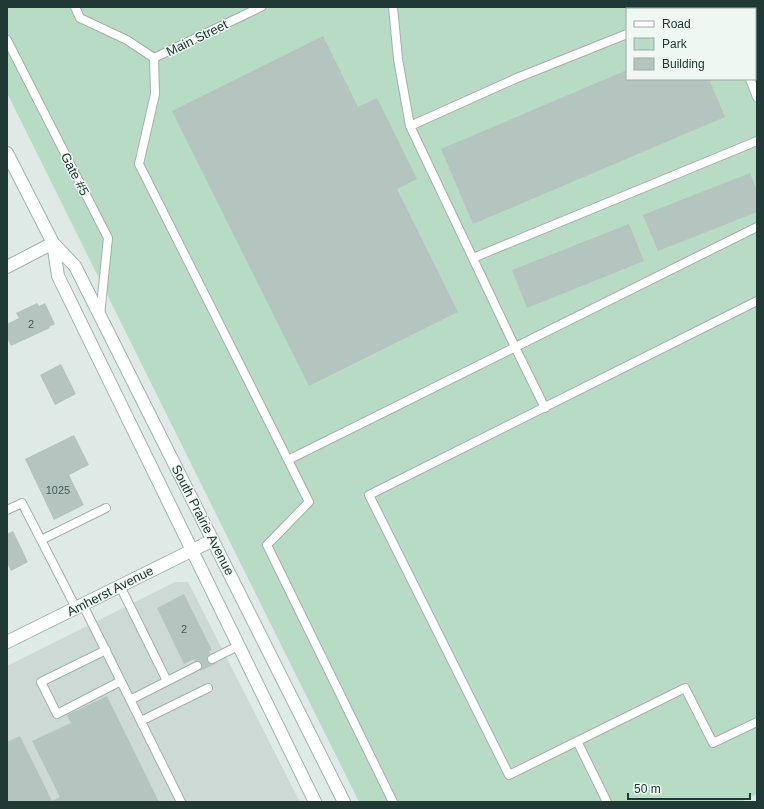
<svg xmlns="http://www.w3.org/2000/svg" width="764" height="809" viewBox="0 0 764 809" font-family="Helvetica,sans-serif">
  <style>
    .built { fill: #cdd9d5 }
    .green { fill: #b8dbc5; fill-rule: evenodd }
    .building { fill: #b4c4bf }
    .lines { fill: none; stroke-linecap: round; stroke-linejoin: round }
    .lane-casing { stroke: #a2b1ad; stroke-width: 10 }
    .street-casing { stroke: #a2b1ad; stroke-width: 14 }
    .secondary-casing { stroke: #9eb5af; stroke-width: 14 }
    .lane { stroke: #fff; stroke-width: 8 }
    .street { stroke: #fff; stroke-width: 12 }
    .secondary { stroke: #fff; stroke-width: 12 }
    .labels { text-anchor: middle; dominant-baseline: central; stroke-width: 3; stroke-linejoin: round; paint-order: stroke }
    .number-label { font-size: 11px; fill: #455c58 }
    .street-label { font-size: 13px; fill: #203935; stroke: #eff7f3 }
  </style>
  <rect width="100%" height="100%" fill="#dfeae6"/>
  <path class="built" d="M 175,582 L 188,582 L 300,802 L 7,802 L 7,666 Z"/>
  <path class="green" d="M 7,7 L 757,7 L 757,794 L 741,802 L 359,802 L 7,93 ZM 627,9 L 755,9 L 755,79 L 627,79 Z"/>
  <path class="building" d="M 736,7 L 757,7 L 757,57 L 755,52 L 755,9 L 737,9 Z
    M 323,36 L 358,107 L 377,98 L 417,179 L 397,189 L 458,312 L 309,386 L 172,111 Z
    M 627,70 L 627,79 L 709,79 L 725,117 L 473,224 L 441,149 Z
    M 750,173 L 757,191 L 757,212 L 658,251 L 643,215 Z
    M 629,224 L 644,261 L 527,308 L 512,270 Z
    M 37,303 L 39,306 L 45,303 L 55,324 L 49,327 L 50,328 L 11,346 L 7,338 L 7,324 L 19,318 L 16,313 Z
    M 61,364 L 76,394 L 55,405 L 40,375 Z
    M 74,435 L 89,465 L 69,475 L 84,505 L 54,520 L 25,459 Z
    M 13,531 L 28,562 L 11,571 L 7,563 L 7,534 Z
    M 184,594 L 212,650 L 209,651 L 215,664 L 200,671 L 194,659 L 184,664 L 157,608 Z
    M 107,696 L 159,802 L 7,802 L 7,742 L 20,736 L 52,801 L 60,797 L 32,741 L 71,723 L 67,715 Z"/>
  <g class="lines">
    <g class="lane-casing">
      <path id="lane" d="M 75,7 L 80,18 L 127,40 L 154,58
        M 393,7 L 398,59 L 410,126 L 515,347 L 545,408
        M 720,7 L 721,9
        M 690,9 L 694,7
        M 7,40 L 108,238 L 100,316
        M 154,58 L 155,94 L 139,164 L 288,460 L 757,227
        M 154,58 L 261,7
        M 750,79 L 757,97
        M 410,126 L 517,78 L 627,34
        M 473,258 L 757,141
        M 757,301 L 369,495 L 509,775 L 685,688 L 713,743 L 757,722
        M 288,460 L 309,502 L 267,545 L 393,802
        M 7,510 L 22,503 L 76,608
        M 41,540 L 106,508
        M 120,586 L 167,681
        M 83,605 L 181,802
        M 106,650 L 41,682 L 57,714 L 121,681
        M 212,659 L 238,646
        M 130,700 L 197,666
        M 141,721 L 208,688
        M 577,741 L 607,802"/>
    </g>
    <g class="street-casing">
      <path id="street" d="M 7,267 L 53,243"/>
    </g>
    <g class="secondary-casing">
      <path id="secondary" d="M 7,153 L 53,243 L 75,266 L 344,802
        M 53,243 L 58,276 L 315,802
        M 7,642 L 213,540"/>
    </g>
    <use href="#lane" class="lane"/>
    <use href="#street" class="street"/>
    <use href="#secondary" class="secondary"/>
  </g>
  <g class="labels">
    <g class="number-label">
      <text x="31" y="324">2</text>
      <text x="58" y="490">1025</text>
      <text x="184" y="629">2</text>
    </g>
    <g class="street-label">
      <text transform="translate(197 38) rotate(-26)">Main Street</text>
      <text transform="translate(75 174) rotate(63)">Gate #5</text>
      <text transform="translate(203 520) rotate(63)">South Prairie Avenue</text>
      <text transform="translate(110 591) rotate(-27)">Amherst Avenue</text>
    </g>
  </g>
  <rect width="764" height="809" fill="none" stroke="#203935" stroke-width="16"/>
  <rect x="626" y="8" width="130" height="72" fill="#eff7f3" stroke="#9caba7"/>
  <rect x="634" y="21" width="20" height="6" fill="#ffffff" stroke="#9caba7"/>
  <text x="662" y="28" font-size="12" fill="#203935">Road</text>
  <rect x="634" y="38" width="20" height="12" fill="#b8dbc5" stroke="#9caba7"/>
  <text x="662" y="48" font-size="12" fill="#203935">Park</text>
  <rect x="634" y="58" width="20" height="12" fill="#b4c4bf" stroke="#9caba7"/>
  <text x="662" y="68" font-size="12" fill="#203935">Building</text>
  <path d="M628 793v6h122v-6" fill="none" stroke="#203935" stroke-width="2"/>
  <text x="634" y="793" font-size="12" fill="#203935" stroke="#eff7f3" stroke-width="3" paint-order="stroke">50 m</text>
</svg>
